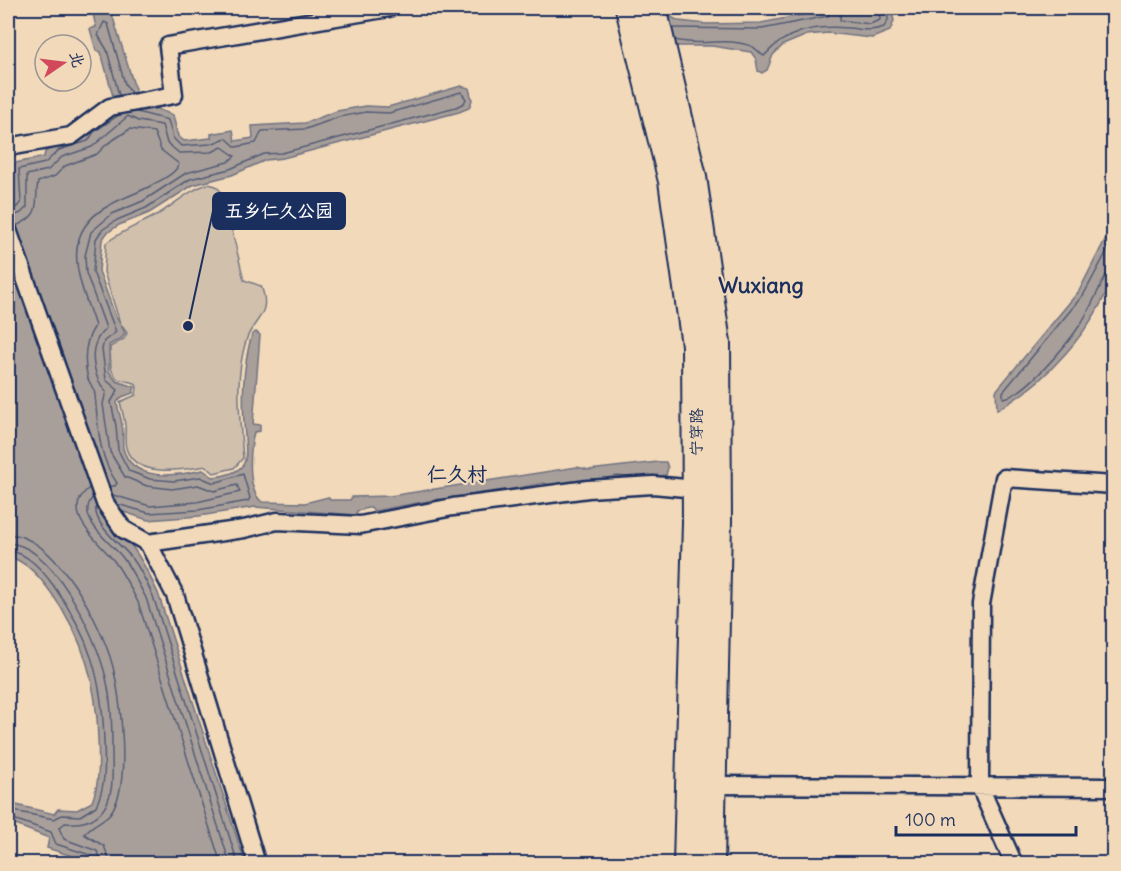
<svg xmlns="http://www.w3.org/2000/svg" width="1121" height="871" viewBox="0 0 1121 871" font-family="Delius,'LXGW WenKai TC',sans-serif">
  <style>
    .green { fill: #d1c0ac; stroke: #767885; stroke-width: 1.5 }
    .water { fill: #a89f9a; stroke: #707282; stroke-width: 1.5 }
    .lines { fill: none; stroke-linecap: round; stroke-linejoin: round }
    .shore { stroke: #535c76; stroke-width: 1.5 }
    .minor-casing { stroke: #1b2f5e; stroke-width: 21 }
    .highway-casing { stroke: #1b2f5e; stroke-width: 30 }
    .minor { stroke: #f1d9b9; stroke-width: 16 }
    .highway { stroke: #f1d9b9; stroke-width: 26 }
    .labels { text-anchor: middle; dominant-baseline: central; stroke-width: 4.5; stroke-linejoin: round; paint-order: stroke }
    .street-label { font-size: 16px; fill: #1b2f5e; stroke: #f1d9b9 }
    .quarter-label { font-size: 20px; font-weight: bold; fill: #1b2f5e; stroke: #f1d9b9 }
    .district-label { font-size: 22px; font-weight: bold; fill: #1b2f5e; stroke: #f1d9b9 }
    .leader { fill: none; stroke: #1b2f5e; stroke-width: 2 }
    .callout-dot { fill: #1b2f5e; stroke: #f1d9b9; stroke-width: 2 }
    .callout { fill: #1b2f5e; stroke: #1b2f5e; stroke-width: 2 }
    .callout-label { font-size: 18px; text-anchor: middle; font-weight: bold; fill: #fff }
  </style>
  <rect width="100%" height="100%" fill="#f1d9b9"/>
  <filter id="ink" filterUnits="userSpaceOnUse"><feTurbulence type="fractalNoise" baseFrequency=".0167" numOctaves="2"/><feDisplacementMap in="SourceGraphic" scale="12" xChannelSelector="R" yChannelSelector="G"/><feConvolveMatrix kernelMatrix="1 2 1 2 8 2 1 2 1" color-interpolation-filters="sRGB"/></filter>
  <g filter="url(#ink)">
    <path class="green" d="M 208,184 L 216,186 L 223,194 L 244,280 L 261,286 C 273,316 252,319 246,341 C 234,379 240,419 243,458 L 234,468 L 214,473 L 206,466 C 183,470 135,479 126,448 C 124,441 126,433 125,425 C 124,417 122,410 120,402 L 136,395 L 137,387 L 135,383 L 117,379 L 111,369 L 110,347 L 124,339 L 127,333 L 120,323 L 104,272 L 106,243 C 122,231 138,225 155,216 C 173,206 188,190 208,184 Z"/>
    <path class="water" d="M 86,8 L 110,8 L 141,108 L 157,109 L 173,115 L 178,136 L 184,141 L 211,138 L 211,134 L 233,130 L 235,141 L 253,138 L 252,126 L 305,123 L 337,111 L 366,106 L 388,107 L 461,86 L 469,88 L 472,100 L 469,108 L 459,112 L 283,158 L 266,160 L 232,175 L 193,185 L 149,213 L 119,225 L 107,233 L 102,240 L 99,271 L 115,315 L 125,333 L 122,338 L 109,345 L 109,371 L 116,381 L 135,387 L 133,393 L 122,397 L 117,402 C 118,410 121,417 122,425 C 124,432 122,440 123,448 C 132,483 176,476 203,470 L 213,477 C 223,476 236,474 243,465 C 248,457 245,446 245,437 C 242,401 242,369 252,334 L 256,332 L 260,335 L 253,424 L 260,425 L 260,431 L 254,432 C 250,449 246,490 262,502 L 305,503 L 328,497 L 330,500 L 350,500 L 352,497 L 390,496 L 577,467 L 589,470 L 658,462 L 666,462 L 668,468 L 666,475 L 638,479 L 618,476 L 552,486 L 544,483 L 449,501 L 439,499 L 374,511 L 371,507 L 357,511 L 355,515 L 255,507 L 199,516 L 148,520 L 118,510 L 100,508 C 110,525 117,530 130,544 C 142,558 150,577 158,593 L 245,863 L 94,863 L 47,848 L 49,838 L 8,822 L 8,803 L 54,814 L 58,809 L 77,810 L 92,802 C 100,781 99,762 98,739 C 97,685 84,638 52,594 C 40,577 27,562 8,556 L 8,205 L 15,201 L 10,164 L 44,157 L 45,152 L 114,100 L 101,52 L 96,50 L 90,29 L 96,27 L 93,14 L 89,15 Z
      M 661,8 L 668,8 L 671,17 L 679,21 L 706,24 L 761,23 L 838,8 L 891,8 L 894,21 L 890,31 L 872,38 L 828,33 L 807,35 L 783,45 L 773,55 L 767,70 L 762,73 L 758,71 L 756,59 L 751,52 L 712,46 L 674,46 Z
      M 1113,224 C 1114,239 1117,260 1113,275 C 1096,327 1045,384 997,410 L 996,391 L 1079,291 Z"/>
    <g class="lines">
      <path class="shore" d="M 841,8 L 840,20 L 870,24 L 880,20 L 879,8
        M 672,28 L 762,29 L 828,16 L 833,8
        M 675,40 C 700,47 728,36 753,47 C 757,49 760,54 764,56 C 786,31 814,25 848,28 C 862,29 870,32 884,27 L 888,20 L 887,8
        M 119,95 L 107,50 L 98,35 L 104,22 L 108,24 L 125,84 L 131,93
        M 8,210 L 17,207 L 21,202 L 19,169 L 45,163 L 59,150 L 88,141 L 94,132 L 119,115
        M 8,218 L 21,213 L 27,207 L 27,175 L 48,170 L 62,157 L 92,147 L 128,116 L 138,121 L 162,125 L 167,143 L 179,153 L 212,152 L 222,147 L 235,156 L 228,162 L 186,173 L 143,201 L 112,214 L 91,232 L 85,256 L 86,273 L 106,328 C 103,332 99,335 97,340 C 89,355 95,380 106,392 L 103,404 L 110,452 L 125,477 L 147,486 L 172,489 L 198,485 L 214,491 L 237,485 L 240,492 L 197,502 L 150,506 L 113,495
        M 16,226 C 43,214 34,204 38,182 L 55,176 L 65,166 L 97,154 L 107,144 L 130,129 L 154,132 L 161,150 L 179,164 C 176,173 163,179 154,184 C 139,193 123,197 108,206 C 56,235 81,283 95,326 C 84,342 83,359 88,379 C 90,384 95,390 95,395 C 98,426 98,456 117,483 L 115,486 L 109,486
        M 1114,238 L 1084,294 L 1003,392 L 1003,398 C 1024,397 1068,343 1080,325 C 1090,310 1097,292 1106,275 L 1114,272
        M 89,488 C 58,513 100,542 114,561 C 124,574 130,588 138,602 L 221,864
        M 93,497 C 74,519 112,543 123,558 C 132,570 139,585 146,598 L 230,864
        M 117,504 L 149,513 L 198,510 L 248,501 L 250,498 L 243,474 L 214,483 L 200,477 L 174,481 L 150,479 L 129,471 L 118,450 L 116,426 L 111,402 L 118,390 L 106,380 L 102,349 L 104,341 L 116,332 L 93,272 L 96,239 L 102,230 L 117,220 L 146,208 L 190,179 L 230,169 L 264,154 L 282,153 L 456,107 L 464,103 L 466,99 L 461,92 L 389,113 L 366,112 L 339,117 L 306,129 L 262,131 L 256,143 L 236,147 L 226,138 L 211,144 L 181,146 L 173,138 L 168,120 L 137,112
        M 96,505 C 92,527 125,546 135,562 C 142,572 147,584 153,596 L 238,864
        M 8,534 C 57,536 102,625 113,667 C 121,699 127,764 119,794 C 110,825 100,816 84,834 L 104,846 L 111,864
        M 8,543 C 53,545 92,630 103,667 C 112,695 112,725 112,753 C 112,772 115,795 102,811 C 93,822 78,824 65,823 L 59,828 L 64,839 L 97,851 L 102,864
        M 8,551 C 27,552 42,570 53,585 C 90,636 103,681 104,743 C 105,766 106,785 96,806 L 80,816 L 62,815 L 54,819 L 8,810
        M 8,817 L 51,832 L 56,844 L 90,855 L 94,864"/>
      <g class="minor-casing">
        <path id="minor" d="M 8,147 L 71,136 L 110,107 L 174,95 L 168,46 L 389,8
          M 8,230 L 105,503 L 123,529 L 148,543 L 175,595 L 257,864
          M 148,543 L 244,529 L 277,521 L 360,525 L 453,507 L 588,489 L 653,485 L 696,489
          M 712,785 L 1114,787
          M 1014,864 L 980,787 L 981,604 L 1004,478 L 1114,485"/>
      </g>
      <g class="highway-casing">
        <path id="highway" d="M 629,8 L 672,181 L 695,345 L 696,522 L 687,864
          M 653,8 L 693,177 L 717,343 L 718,521 L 711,864"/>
      </g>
      <use href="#minor" class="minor"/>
      <use href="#highway" class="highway"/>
    </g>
  </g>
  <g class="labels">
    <g class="street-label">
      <text transform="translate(696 432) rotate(-90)">宁穿路</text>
    </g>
    <g class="quarter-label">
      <text x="457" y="473">仁久村</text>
    </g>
    <g class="district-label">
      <text x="761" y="285">Wuxiang</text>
    </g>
  </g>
  <path class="leader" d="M188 326L213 211"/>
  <circle class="callout-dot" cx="188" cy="326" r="6"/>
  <rect class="callout" x="213" y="193" width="132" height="36" rx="6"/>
  <g class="callout-label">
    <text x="279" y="217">五乡仁久公园</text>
  </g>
  <rect width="1121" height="871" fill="none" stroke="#f1d9b9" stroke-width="30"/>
  <rect x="15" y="15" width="1091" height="841" fill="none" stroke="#1b2f5e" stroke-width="2" filter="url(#ink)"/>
  <g transform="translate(63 63) rotate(76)"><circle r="28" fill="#f1d9b9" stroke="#9b9595" stroke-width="1.5"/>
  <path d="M0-4.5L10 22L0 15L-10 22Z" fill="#d1495b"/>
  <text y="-9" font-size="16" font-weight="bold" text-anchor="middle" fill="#1b2f5e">北</text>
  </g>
  <path d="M896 826v9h180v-9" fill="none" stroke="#1b2f5e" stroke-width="3"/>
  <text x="905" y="826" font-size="18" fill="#1b2f5e" stroke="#f1d9b9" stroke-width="4.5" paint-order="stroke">100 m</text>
</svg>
